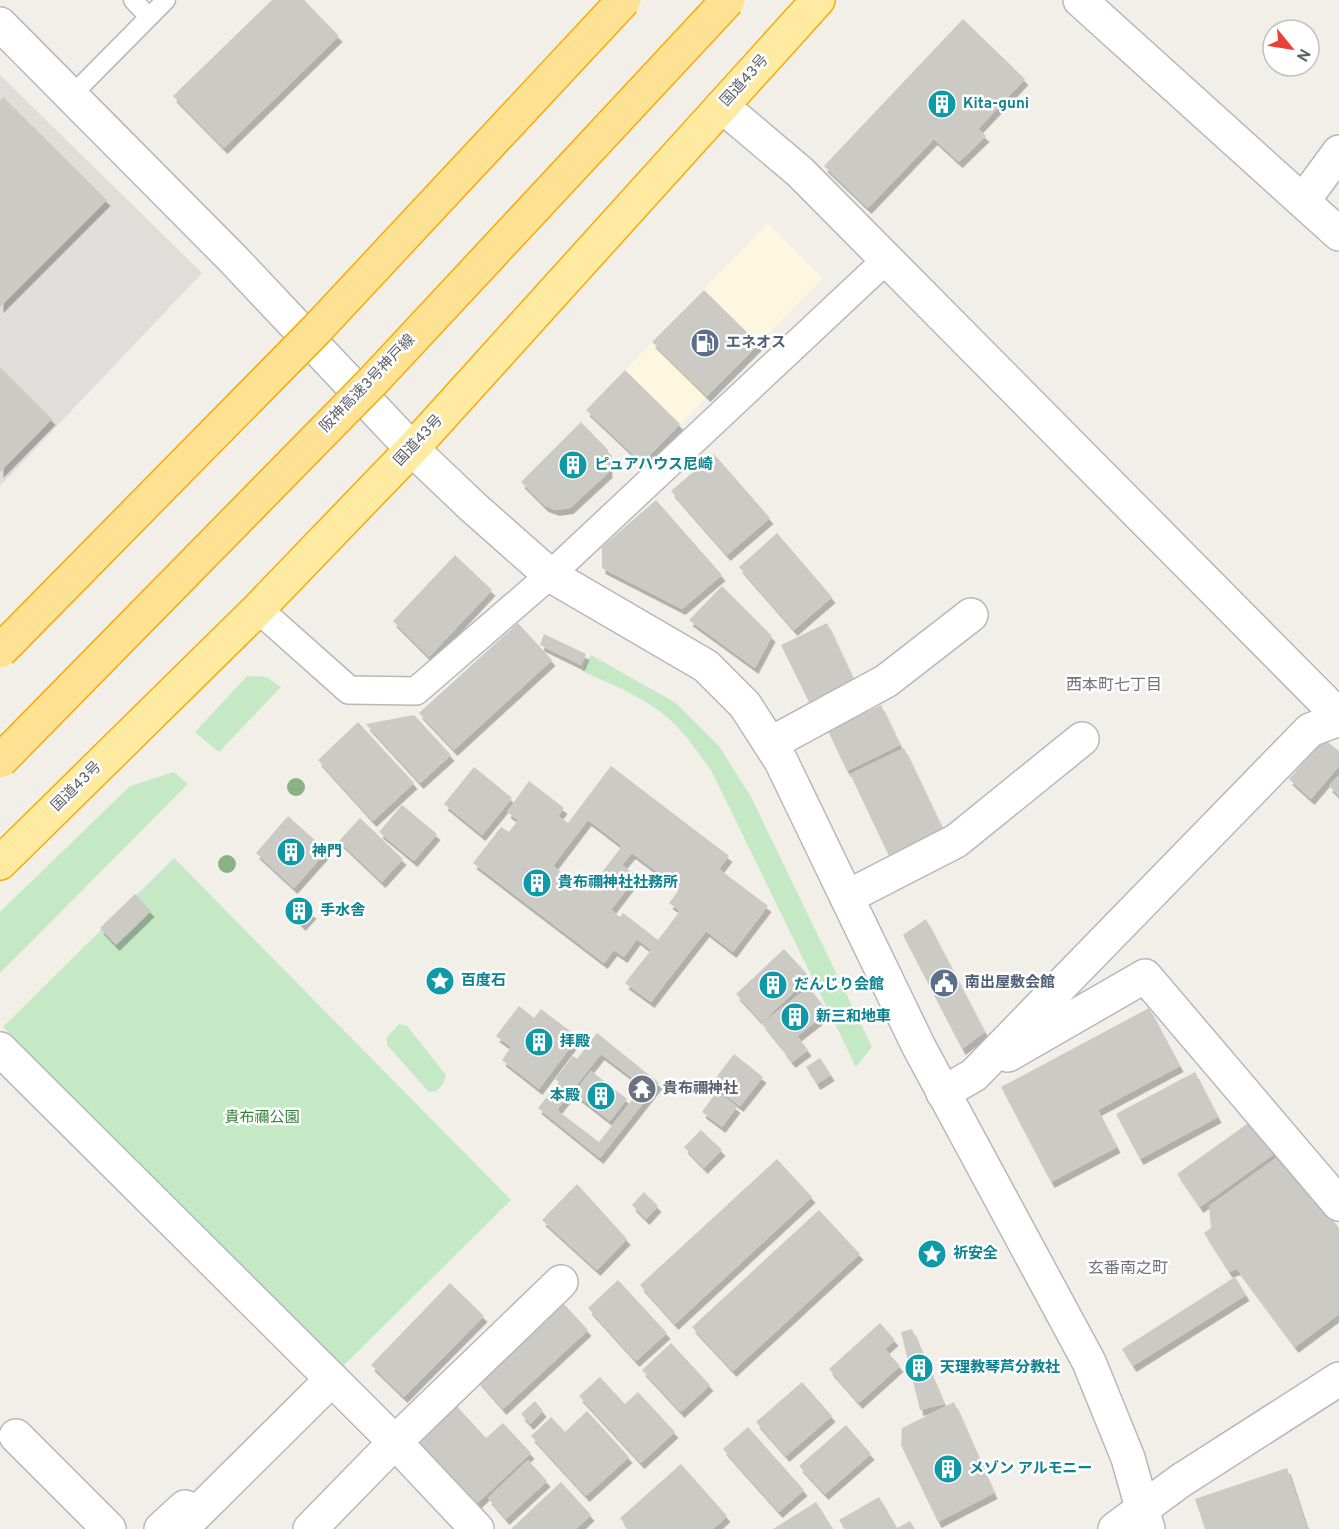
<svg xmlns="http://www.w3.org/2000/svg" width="1339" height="1529" viewBox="0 0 1339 1529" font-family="Overpass,'Noto Sans JP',sans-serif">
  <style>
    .commercial { fill: #fef7e0 }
    .industrial { fill: #e0deda }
    .green { fill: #c5e8c5 }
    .building { fill: #cccac5; fill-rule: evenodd; filter: url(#shadow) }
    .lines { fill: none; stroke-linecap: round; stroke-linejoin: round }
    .service-casing { stroke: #b5b8bc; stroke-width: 21 }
    .pedestrian-casing { stroke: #b5b8bc; stroke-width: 30 }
    .minor-casing { stroke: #b5b8bc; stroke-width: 36 }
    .tertiary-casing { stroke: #b5b8bc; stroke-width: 36 }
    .trunk-casing { stroke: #f9ab00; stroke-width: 36 }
    .service { stroke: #fff; stroke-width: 18 }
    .pedestrian { stroke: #fff; stroke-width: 27 }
    .minor { stroke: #fff; stroke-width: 33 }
    .tertiary { stroke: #fff; stroke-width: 33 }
    .trunk { stroke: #feeaa1; stroke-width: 33 }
    .motorway-bridge-casing { stroke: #f9ab00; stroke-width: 36; stroke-linecap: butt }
    .motorway-bridge { stroke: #fde293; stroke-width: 33 }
    .tree { fill: #89b387 }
    .labels { text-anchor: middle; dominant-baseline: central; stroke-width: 5; stroke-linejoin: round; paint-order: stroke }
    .street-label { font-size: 15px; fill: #5f6368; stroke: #fff }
    .culture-label { font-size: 15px; font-weight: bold; fill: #0d838f; stroke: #fff; text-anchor: start }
    .service-label { font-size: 15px; font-weight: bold; fill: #4e5e75; stroke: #fff; text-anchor: start }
    .worship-label { font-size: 15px; font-weight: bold; fill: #5b616d; stroke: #fff; text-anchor: start }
    .park-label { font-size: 15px; fill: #348238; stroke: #fff }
    .neighbourhood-label { font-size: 16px; fill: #70757a; stroke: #fff }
  </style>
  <defs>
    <filter id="shadow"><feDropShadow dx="3.5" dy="6" stdDeviation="0" flood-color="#0004"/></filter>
  </defs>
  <rect width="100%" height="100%" fill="#f1efe8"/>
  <path class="commercial" d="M 768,224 L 823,278 L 642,463 L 586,410 Z"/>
  <path class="industrial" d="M 0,75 L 202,273 L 0,486 Z"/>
  <path class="green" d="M 591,655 L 676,703 L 719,746 L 751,797 L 872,1047 L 856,1067 L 711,770 C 700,756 691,741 679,729 C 655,701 615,686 582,671 Z
    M 247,676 L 266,677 L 281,687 L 219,752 L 195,732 Z
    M 174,772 L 188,784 L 0,973 L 0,912 L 130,786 Z
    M 174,858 L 511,1200 L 340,1369 L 3,1027 Z
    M 399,1024 L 407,1026 L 446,1075 L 443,1084 L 436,1091 L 429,1092 L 387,1045 L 387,1037 Z"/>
  <path class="building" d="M 272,0 L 304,0 L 339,36 L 224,148 L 173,96 Z
    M 963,19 L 1025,79 L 978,129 L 986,136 L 959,162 L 934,139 L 868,208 L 824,166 Z
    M 3,97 L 107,200 L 0,307 L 0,101 Z
    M 704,290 L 759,344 L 707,396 L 652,342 Z
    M 0,367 L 52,419 L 0,472 Z
    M 625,370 L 680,424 L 642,463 L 586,410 Z
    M 581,422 L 608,450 L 609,472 L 570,508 L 556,510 L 545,506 L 521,482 Z
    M 714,454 L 770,518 L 727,555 L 671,491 Z
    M 656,500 L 722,575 L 682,609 L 602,568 L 602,547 Z
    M 777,533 L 832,597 L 794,630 L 739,567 Z
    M 455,555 L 492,590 L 429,657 L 393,621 Z
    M 722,586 L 772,636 L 755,668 L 689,620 Z
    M 518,623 L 552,660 L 454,750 L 419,713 Z
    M 827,623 L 857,687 L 812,708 L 781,645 Z
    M 544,634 L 586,654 L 581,665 L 540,645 Z
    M 881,705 L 900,745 L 847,771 L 828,731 Z
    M 414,715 L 451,755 L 420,783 L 366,724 Z
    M 358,722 L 414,783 L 373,821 L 318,760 Z
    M 1324,739 L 1339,751 L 1339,766 L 1311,799 L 1289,779 Z
    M 904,748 L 945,834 L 891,860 L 850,774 Z
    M 611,766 L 729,856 L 719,869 L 768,906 L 733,952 L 706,931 L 651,1002 L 625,983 L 651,950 L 637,939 L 624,957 L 614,950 L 604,963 L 473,863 L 501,827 L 509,832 L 518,820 L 507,812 L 529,781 L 564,808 L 558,816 L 568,823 ZM 588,820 L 622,846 L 587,892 L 553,866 ZM 632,853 L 680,889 L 669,903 L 680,911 L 658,940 L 623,913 L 620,917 L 611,910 L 637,876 L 622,865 Z
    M 474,767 L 512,798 L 482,835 L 444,804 Z
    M 1339,775 L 1339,796 L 1329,786 Z
    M 402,805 L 437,834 L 414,861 L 379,832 Z
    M 288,816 L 327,851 L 294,888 L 256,853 Z
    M 360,818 L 403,859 L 382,882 L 339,841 Z
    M 135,894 L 151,911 L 116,945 L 100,928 Z
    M 295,897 L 313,913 L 302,925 L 285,908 Z
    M 926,919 L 985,1032 L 962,1049 L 903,935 Z
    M 784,949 L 810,977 L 762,1022 L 736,994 Z
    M 809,987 L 828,1012 L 782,1048 L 762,1023 Z
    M 519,1006 L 534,1018 L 541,1009 L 578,1037 L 539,1089 L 502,1060 L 511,1047 L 496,1036 Z
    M 1149,1008 L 1180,1066 L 1098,1110 L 1117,1147 L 1051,1182 L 1001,1087 Z
    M 597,1033 L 659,1083 L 600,1158 L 538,1108 L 559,1082 L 555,1079 L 573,1056 L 577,1059 ZM 601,1054 L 643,1086 L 599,1142 L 557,1110 Z
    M 798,1037 L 808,1050 L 792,1062 L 782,1049 Z
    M 734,1054 L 763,1077 L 740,1106 L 711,1084 Z
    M 820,1058 L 831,1075 L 817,1084 L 806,1067 Z
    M 591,1071 L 627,1099 L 610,1121 L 574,1093 Z
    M 1195,1072 L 1218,1117 L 1140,1159 L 1116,1114 Z
    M 717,1091 L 737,1107 L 722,1127 L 702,1112 Z
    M 1254,1119 L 1277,1152 L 1200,1207 L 1177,1174 Z
    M 701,1130 L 722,1150 L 704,1168 L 684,1147 Z
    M 1283,1153 L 1339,1228 L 1339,1314 L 1295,1347 L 1237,1269 L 1229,1272 L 1204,1233 L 1211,1228 L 1209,1206 Z
    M 777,1159 L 812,1197 L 675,1324 L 640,1285 Z
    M 577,1184 L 627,1239 L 597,1270 L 542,1220 Z
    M 644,1192 L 658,1206 L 646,1219 L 632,1205 Z
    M 819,1210 L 860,1254 L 733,1371 L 692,1327 Z
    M 1235,1277 L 1246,1295 L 1133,1366 L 1122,1349 Z
    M 618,1280 L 667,1333 L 636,1361 L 588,1308 Z
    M 450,1283 L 484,1316 L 404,1397 L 371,1365 Z
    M 561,1301 L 588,1330 L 503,1409 L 477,1379 Z
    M 880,1323 L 895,1340 L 885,1349 L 900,1366 L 859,1403 L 829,1369 Z
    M 912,1329 L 944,1404 L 920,1410 L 901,1332 Z
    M 671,1343 L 710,1385 L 681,1412 L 642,1370 Z
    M 600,1377 L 625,1404 L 638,1392 L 675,1432 L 641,1463 L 579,1396 Z
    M 802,1382 L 832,1416 L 786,1456 L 756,1422 Z
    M 535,1401 L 543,1411 L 530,1424 L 521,1414 Z
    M 453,1402 L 486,1438 L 503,1423 L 531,1453 L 473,1507 L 411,1440 Z
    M 954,1402 L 994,1493 L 938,1522 L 901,1445 L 902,1428 Z
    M 587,1411 L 629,1457 L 586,1496 L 531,1436 L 551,1417 L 565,1432 Z
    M 846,1425 L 871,1454 L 825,1494 L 799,1466 Z
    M 748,1427 L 804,1490 L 779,1512 L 723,1449 Z
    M 528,1460 L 547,1481 L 506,1519 L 488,1498 Z
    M 681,1464 L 727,1516 L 713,1529 L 629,1529 L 620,1518 Z
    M 1287,1468 L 1307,1529 L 1205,1529 L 1195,1499 Z
    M 561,1482 L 591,1515 L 576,1529 L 511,1529 Z
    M 879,1497 L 897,1528 L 910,1521 L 915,1529 L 845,1529 L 839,1520 Z
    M 816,1502 L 833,1529 L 773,1529 Z"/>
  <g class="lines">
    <g class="service-casing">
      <path id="service" d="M 133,0 L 149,17
        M 71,96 L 166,0"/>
    </g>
    <g class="pedestrian-casing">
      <path id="pedestrian" d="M 258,609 L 349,690 L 416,691 L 550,575 L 886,260"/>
    </g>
    <g class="minor-casing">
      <path id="minor" d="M 1080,0 L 1339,234
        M 722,106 L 800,172 L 1339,716
        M 1303,201 L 1339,152
        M 770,744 L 886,681 L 971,615
        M 847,897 L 956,841 L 1082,739
        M 0,1049 L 395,1442 L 477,1529
        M 1008,1055 L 1145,976 L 1339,1204
        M 943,1093 L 974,1075 L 1310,730 L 1339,719
        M 16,1436 L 109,1529
        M 161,1529 L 185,1507 L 195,1515 L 332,1379
        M 310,1529 L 395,1442 L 561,1282
        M 1115,1529 L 1180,1481 L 1339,1379"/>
    </g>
    <g class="tertiary-casing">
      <path id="tertiary" d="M 0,24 L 233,259 L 412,449 L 473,507 L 550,575 L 706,666 L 745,705 L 781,761 L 919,1047 L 1089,1362 L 1128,1458 L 1148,1529"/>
    </g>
    <g class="trunk-casing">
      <path id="trunk" d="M 0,863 L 258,609 L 412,449 L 818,0"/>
    </g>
    <use href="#service" class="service"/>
    <use href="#pedestrian" class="pedestrian"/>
    <use href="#minor" class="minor"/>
    <use href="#tertiary" class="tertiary"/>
    <use href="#trunk" class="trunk"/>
    <g class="motorway-bridge-casing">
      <path id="motorway-bridge" d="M 0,651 L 316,330 L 624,0
        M 0,761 L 374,380 L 728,0"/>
    </g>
    <use href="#motorway-bridge" class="motorway-bridge"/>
  </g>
  <g class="tree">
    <circle cx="296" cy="787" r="9"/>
    <circle cx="227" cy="864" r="9"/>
  </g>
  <defs>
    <g id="building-disc" transform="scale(1.5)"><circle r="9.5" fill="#0f9aa8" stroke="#fff"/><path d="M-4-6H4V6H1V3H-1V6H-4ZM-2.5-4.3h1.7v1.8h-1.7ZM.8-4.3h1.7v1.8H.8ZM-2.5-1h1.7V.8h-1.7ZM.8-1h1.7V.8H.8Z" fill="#fff"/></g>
    <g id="fuel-disc" transform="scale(1.5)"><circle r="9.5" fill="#5c6f8a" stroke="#fff"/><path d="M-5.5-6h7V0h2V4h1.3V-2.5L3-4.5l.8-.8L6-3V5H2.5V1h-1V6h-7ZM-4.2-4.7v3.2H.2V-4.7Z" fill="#fff"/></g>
    <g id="sight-disc" transform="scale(1.5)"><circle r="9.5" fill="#0f9aa8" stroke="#fff"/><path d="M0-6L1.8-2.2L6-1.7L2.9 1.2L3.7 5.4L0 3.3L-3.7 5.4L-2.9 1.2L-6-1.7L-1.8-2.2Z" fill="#fff"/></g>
    <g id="civic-disc" transform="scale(1.5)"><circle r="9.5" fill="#5c6f8a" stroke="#fff"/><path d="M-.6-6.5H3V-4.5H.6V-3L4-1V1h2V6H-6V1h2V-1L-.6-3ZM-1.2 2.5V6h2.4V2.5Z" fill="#fff"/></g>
    <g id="temple-disc" transform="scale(1.5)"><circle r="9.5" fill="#6b7280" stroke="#fff"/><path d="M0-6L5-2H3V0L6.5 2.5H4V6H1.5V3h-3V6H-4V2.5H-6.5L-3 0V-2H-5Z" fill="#fff"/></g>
  </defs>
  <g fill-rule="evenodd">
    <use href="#building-disc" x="942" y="104"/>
    <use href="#fuel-disc" x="705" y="343"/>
    <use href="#building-disc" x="573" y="465"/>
    <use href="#building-disc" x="291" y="852"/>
    <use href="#building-disc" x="537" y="883"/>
    <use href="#building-disc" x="299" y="911"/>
    <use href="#sight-disc" x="440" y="981"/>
    <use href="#civic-disc" x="944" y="983"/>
    <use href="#building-disc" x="773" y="985"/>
    <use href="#building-disc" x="795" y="1017"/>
    <use href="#building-disc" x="539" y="1042"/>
    <use href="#temple-disc" x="642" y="1089"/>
    <use href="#building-disc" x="601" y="1096"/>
    <use href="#sight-disc" x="932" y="1254"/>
    <use href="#building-disc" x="919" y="1368"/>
    <use href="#building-disc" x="948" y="1469"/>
  </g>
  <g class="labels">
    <g class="street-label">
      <text transform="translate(745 81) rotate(-48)">国道43号</text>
      <text transform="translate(368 384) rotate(-46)">阪神高速3号神戸線</text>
      <text transform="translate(419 441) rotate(-47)">国道43号</text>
      <text transform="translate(77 787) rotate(-45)">国道43号</text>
    </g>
    <g class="culture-label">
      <text x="963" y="104">Kita-guni</text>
      <text x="594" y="465">ピュアハウス尼崎</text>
      <text x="312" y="852">神門</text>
      <text x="558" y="883">貴布禰神社社務所</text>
      <text x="320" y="911">手水舎</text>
      <text x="461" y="981">百度石</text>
      <text x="794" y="985">だんじり会館</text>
      <text x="816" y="1017">新三和地車</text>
      <text x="560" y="1042">拝殿</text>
      <text x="580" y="1096" text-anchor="end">本殿</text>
      <text x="953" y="1254">祈安全</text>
      <text x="940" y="1368">天理教琴芦分教社</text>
      <text x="969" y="1469">メゾン アルモニー</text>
    </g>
    <g class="service-label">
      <text x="726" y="343">エネオス</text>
      <text x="965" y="983">南出屋敷会館</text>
    </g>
    <g class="worship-label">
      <text x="663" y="1089">貴布禰神社</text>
    </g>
    <g class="park-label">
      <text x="262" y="1118">貴布禰公園</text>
    </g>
    <g class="neighbourhood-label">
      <text x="1114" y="686">西本町七丁目</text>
      <text x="1128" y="1269">玄番南之町</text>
    </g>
  </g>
  <g transform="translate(1291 48) rotate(120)"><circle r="28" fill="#ffffff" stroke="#bfc1c3" stroke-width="1.5"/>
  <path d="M0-4.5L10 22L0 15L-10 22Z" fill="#ea4335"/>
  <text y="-9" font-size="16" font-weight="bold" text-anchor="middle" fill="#5f6368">N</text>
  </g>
</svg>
